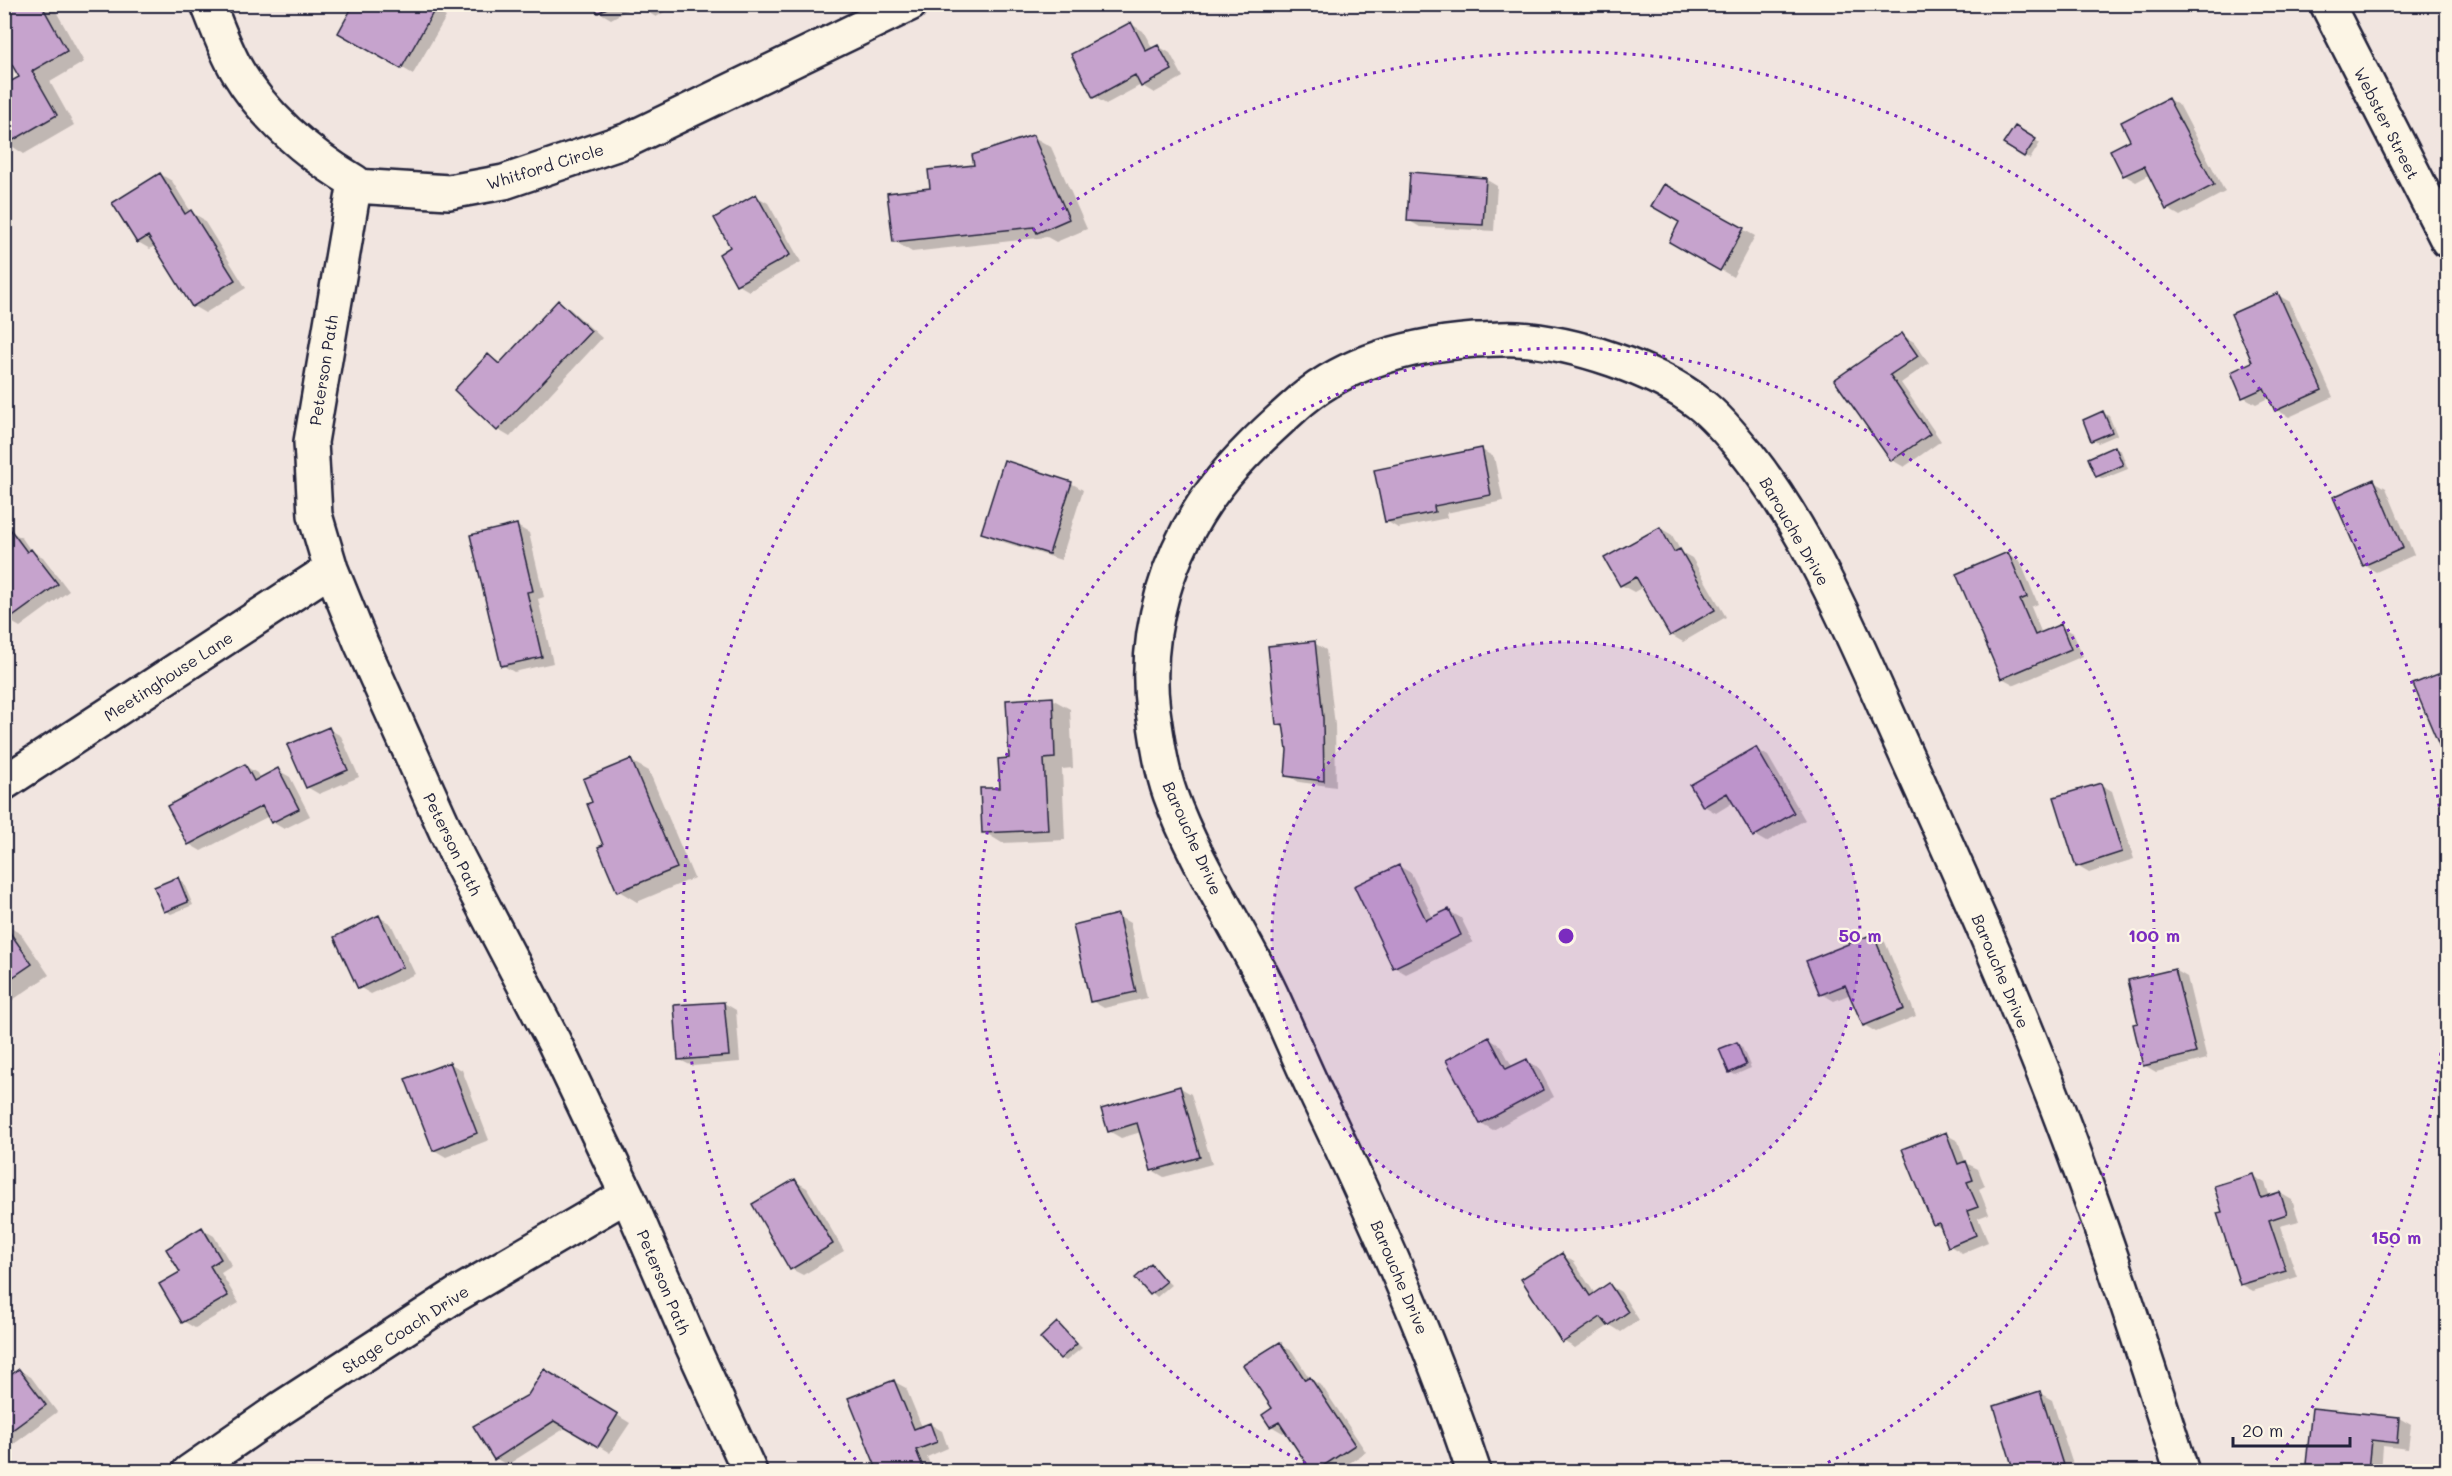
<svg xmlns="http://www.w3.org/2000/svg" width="2452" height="1476" viewBox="0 0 2452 1476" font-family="Mali,sans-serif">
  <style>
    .shadow { fill: #0003 }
    .building { fill: #c6a3cd; stroke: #22223b; stroke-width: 1.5 }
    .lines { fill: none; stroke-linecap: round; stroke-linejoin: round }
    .minor-casing { stroke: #22223b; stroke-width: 38 }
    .tertiary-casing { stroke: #22223b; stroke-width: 38 }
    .minor { stroke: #fcf5e5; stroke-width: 33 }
    .tertiary { stroke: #fcf5e5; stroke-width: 33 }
    .ring { fill: none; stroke: #7b2cbf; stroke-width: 3; stroke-dasharray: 3 6 }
    .labels { text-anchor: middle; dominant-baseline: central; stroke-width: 4.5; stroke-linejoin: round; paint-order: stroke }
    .street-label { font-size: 16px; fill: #22223b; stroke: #fcf5e5 }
    .centre { fill: #7b2cbf; stroke: #fcf5e5; stroke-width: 3 }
    .ring-label { font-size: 18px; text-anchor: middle; font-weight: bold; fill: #7b2cbf; stroke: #fcf5e5; stroke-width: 4.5; stroke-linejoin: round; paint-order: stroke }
  </style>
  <rect width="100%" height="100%" fill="#f1e5e0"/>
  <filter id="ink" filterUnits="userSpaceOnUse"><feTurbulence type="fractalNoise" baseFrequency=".0167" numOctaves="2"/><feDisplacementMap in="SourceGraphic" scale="12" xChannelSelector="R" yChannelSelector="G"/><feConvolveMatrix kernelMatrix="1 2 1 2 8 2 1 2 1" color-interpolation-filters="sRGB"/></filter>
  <g filter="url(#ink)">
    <path class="shadow" d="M 4,4 L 52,4 L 84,62 L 50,82 L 74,125 L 24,154 L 4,141 L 4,86 L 21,77 Z
      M 424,4 L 446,17 L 413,74 L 340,32 L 393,12 Z
      M 595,4 L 638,4 L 611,19 L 599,12 Z
      M 641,4 L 678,4 L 656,17 L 644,10 Z
      M 2060,4 L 2089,4 L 2072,12 Z
      M 1131,24 L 1143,31 L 1153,49 L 1158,46 L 1170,53 L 1183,77 L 1154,93 L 1141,85 L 1106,104 L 1094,97 Z
      M 2168,99 L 2180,106 L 2225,192 L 2180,216 L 2168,209 L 2149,175 L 2136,182 L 2124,175 L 2132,140 Z
      M 2016,128 L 2040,143 L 2030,159 L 2005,144 Z
      M 1032,136 L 1051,147 L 1087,229 L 1056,242 L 1047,237 L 912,252 L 894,241 L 932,189 Z
      M 160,174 L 172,181 L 191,212 L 203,219 L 246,288 L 205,313 L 193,306 L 156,245 L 150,249 L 138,242 Z
      M 1485,179 L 1497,186 L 1494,231 L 1420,227 L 1408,220 Z
      M 1665,186 L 1755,236 L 1733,277 L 1671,241 L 1681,222 Z
      M 756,196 L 768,203 L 801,262 L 749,291 L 737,284 Z
      M 2278,295 L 2290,302 L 2333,397 L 2289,417 L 2277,410 L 2270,397 L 2256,404 L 2244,397 Z
      M 559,302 L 570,309 L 602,338 L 510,437 L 498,430 L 489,356 L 501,363 Z
      M 1902,335 L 1914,342 L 1929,363 L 1901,383 L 1941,441 L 1904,467 L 1892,460 L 1836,380 Z
      M 2103,413 L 2109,416 L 2117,435 L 2098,443 L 2093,440 Z
      M 2115,448 L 2121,451 L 2128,469 L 2103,479 L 2097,476 Z
      M 1482,450 L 1494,457 L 1503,501 L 1446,513 L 1447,518 L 1398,528 L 1386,521 Z
      M 2374,481 L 2386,488 L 2414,555 L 2376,572 L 2364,565 Z
      M 1071,483 L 1083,490 L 1061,560 L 994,539 L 982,532 Z
      M 517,526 L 529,533 L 544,597 L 538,599 L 553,663 L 514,672 L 502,665 Z
      M 1660,528 L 1672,535 L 1681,552 L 1692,558 L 1726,617 L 1683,642 L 1671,635 L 1643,587 L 1634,592 L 1621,585 L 1606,559 Z
      M 10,531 L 22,538 L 31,551 L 43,557 L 69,591 L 20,627 L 8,620 L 4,615 Z
      M 2008,554 L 2020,561 L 2038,604 L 2031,607 L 2042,634 L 2061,626 L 2073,633 L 2083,656 L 2015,685 L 2002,678 Z
      M 1314,643 L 1326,650 L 1335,725 L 1336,787 L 1299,782 L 1287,775 L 1289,750 L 1285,729 L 1277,724 Z
      M 1052,699 L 1070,709 L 1073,768 L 1062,769 L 1065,840 L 1002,843 L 984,832 L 1011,759 Z
      M 329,729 L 341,736 L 359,777 L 319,794 L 307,787 Z
      M 1756,749 L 1768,756 L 1805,820 L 1766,842 L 1754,835 L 1734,802 L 1716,813 L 1704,806 Z
      M 631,761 L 649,771 L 694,878 L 637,902 L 619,891 L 594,803 Z
      M 245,766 L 257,773 L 260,779 L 278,770 L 290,777 L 310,816 L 284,829 L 272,822 L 269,816 L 201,851 L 189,844 Z
      M 2100,784 L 2112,791 L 2134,859 L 2089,873 L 2077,866 Z
      M 1399,866 L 1411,873 L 1433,918 L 1449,911 L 1461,918 L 1473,942 L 1406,974 L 1394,967 Z
      M 177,879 L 183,882 L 193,905 L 171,914 L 165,911 Z
      M 1118,916 L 1130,923 L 1147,998 L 1104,1008 L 1092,1001 Z
      M 379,917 L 391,924 L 415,974 L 371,994 L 359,987 Z
      M 4,924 L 21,934 L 49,975 L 4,1006 Z
      M 1873,935 L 1885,942 L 1916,1016 L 1876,1032 L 1864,1025 L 1851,994 L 1834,1001 L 1822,994 Z
      M 2175,970 L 2187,977 L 2207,1059 L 2156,1072 L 2144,1065 L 2140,1024 Z
      M 724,1003 L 736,1010 L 740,1062 L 692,1066 L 680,1060 Z
      M 1489,1039 L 1501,1046 L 1513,1068 L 1527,1061 L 1539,1068 L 1554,1097 L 1493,1130 L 1481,1123 Z
      M 1737,1043 L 1742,1047 L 1751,1068 L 1735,1075 L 1730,1072 Z
      M 449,1063 L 462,1070 L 489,1140 L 446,1157 L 434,1150 Z
      M 1179,1087 L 1191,1094 L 1212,1164 L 1164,1177 L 1152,1170 L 1141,1132 L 1121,1138 L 1109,1131 Z
      M 1945,1134 L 1958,1141 L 1966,1163 L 1978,1169 L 1985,1186 L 1979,1189 L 1989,1214 L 1978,1218 L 1988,1242 L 1962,1253 L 1950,1246 L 1943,1230 L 1934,1224 Z
      M 2253,1176 L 2265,1183 L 2270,1197 L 2280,1193 L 2292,1200 L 2299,1221 L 2280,1226 L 2297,1277 L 2253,1291 L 2241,1284 Z
      M 795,1181 L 807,1188 L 844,1251 L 803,1275 L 791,1269 Z
      M 202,1229 L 214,1236 L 232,1266 L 221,1273 L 239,1303 L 195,1328 L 183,1321 L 182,1273 Z
      M 1562,1255 L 1574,1262 L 1595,1294 L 1609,1285 L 1621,1292 L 1639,1320 L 1621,1332 L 1610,1325 L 1575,1348 L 1563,1341 Z
      M 1151,1266 L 1171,1285 L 1157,1297 L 1137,1278 Z
      M 1058,1324 L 1082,1348 L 1066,1361 L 1060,1358 Z
      M 1280,1344 L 1292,1351 L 1310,1379 L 1322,1386 L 1366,1452 L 1336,1472 L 1313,1472 L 1287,1431 L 1283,1433 L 1271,1426 Z
      M 19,1370 L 31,1377 L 57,1412 L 6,1450 L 4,1381 Z
      M 557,1378 L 630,1423 L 610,1453 L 567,1427 L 507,1465 L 495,1458 L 529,1396 Z
      M 893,1381 L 906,1388 L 922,1427 L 930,1424 L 942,1431 L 948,1448 L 927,1457 L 933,1472 L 879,1472 Z
      M 2040,1393 L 2052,1400 L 2075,1471 L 2016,1472 Z
      M 2313,1409 L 2399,1418 L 2411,1425 L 2408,1449 L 2383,1446 L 2381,1472 L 2320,1470 L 2308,1463 Z"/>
    <path class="building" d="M 4,4 L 41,4 L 67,51 L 32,71 L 57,115 L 5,145 L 4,85 L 19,77 L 4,51 Z
      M 354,4 L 383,4 L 393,10 L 396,4 L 427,4 L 435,9 L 401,69 L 338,33 Z
      M 593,4 L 614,4 L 598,13 Z
      M 1131,22 L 1146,51 L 1158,45 L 1172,70 L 1141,87 L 1135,75 L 1093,98 L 1071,54 Z
      M 2168,98 L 2214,185 L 2166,210 L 2144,166 L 2123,176 L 2110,150 L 2130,140 L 2121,122 Z
      M 2015,126 L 2036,139 L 2024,157 L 2003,144 Z
      M 1033,135 L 1069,219 L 1037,233 L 1034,227 L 893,242 L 887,193 L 930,188 L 928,170 L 974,165 L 972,155 Z
      M 1410,172 L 1486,178 L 1483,225 L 1407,221 Z
      M 160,173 L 185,214 L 191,210 L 235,280 L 192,307 L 148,236 L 137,243 L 112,203 Z
      M 1664,184 L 1744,228 L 1720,271 L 1669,242 L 1679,222 L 1651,206 Z
      M 756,194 L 790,255 L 736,285 L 719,254 L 730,247 L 714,218 Z
      M 2278,293 L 2322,390 L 2275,411 L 2264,388 L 2242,398 L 2231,372 L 2252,362 L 2231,314 Z
      M 558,300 L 591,331 L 497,431 L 454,390 L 488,354 L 499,364 Z
      M 1902,333 L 1918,356 L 1890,375 L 1930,434 L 1891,461 L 1834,380 Z
      M 2103,411 L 2112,432 L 2091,441 L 2083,420 Z
      M 2115,446 L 2123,465 L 2096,477 L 2088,458 Z
      M 1482,448 L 1491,495 L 1434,506 L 1435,512 L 1385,522 L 1374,470 Z
      M 1004,460 L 1072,482 L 1049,554 L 981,533 Z
      M 2374,479 L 2403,548 L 2363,566 L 2333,497 Z
      M 517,524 L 533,591 L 527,592 L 542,657 L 501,666 L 470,535 Z
      M 1660,527 L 1674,552 L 1680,549 L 1715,610 L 1670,636 L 1636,577 L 1620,586 L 1604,558 Z
      M 10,529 L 27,552 L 31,549 L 58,584 L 7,621 L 4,618 L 4,533 Z
      M 2008,552 L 2027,597 L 2020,600 L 2035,635 L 2061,624 L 2071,649 L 2001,679 L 1956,574 Z
      M 1315,641 L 1323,718 L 1324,781 L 1285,776 L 1287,750 L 1283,724 L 1276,725 L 1268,646 Z
      M 2448,670 L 2448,766 L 2413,684 Z
      M 1053,697 L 1055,758 L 1044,759 L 1048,830 L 982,833 L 980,788 L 1000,788 L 998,759 L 1009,758 L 1006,700 Z
      M 329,727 L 348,770 L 306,788 L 287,745 Z
      M 1756,747 L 1794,813 L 1753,837 L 1727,793 L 1703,807 L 1690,785 Z
      M 631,759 L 677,868 L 617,892 L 598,847 L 603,845 L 587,804 L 592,802 L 583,779 Z
      M 245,764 L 254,781 L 278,768 L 299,809 L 271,823 L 262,806 L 188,845 L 167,806 Z
      M 2101,783 L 2122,852 L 2076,867 L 2054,797 Z
      M 1399,865 L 1426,920 L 1449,909 L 1461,935 L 1393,968 L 1354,886 Z
      M 178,877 L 188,902 L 164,912 L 154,887 Z
      M 1118,914 L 1136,992 L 1090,1002 L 1073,925 Z
      M 379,915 L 403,967 L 358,989 L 334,937 Z
      M 4,924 L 32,964 L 4,983 Z
      M 1873,934 L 1904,1009 L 1863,1026 L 1845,985 L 1820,995 L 1806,961 Z
      M 2175,969 L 2196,1053 L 2143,1066 L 2133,1024 L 2138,1023 L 2128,980 Z
      M 724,1002 L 729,1056 L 678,1060 L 674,1005 Z
      M 1489,1037 L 1506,1069 L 1527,1059 L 1543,1090 L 1480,1124 L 1446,1060 Z
      M 1737,1042 L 1746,1065 L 1729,1073 L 1719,1049 Z
      M 450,1062 L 477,1133 L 433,1151 L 405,1079 Z
      M 1180,1086 L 1200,1157 L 1151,1171 L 1137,1123 L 1108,1132 L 1101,1109 Z
      M 1946,1132 L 1958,1164 L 1966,1161 L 1973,1180 L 1967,1182 L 1978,1207 L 1967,1211 L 1976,1235 L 1948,1247 L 1939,1223 L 1933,1225 L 1902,1149 Z
      M 2253,1174 L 2261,1198 L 2280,1192 L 2287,1214 L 2269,1220 L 2286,1271 L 2240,1285 L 2217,1213 L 2222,1212 L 2214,1186 Z
      M 795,1179 L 833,1244 L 790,1270 L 752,1204 Z
      M 202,1227 L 221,1259 L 210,1266 L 228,1296 L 182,1323 L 159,1284 L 180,1272 L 166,1249 Z
      M 1562,1253 L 1590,1296 L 1609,1283 L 1628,1312 L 1608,1326 L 1601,1317 L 1562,1343 L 1521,1279 Z
      M 1151,1264 L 1166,1282 L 1150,1295 L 1135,1278 Z
      M 1057,1322 L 1077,1344 L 1060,1359 L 1040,1338 Z
      M 1280,1342 L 1305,1380 L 1310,1377 L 1355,1445 L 1314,1472 L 1312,1472 L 1279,1422 L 1270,1427 L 1262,1415 L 1272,1408 L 1243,1365 Z
      M 19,1369 L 46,1405 L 4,1436 L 4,1380 Z
      M 544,1369 L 618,1414 L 598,1447 L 554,1421 L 494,1460 L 473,1426 L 528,1395 Z
      M 894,1380 L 914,1429 L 930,1423 L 937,1442 L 916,1450 L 925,1472 L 878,1472 L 848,1398 Z
      M 2040,1391 L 2063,1465 L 2042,1472 L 2014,1472 L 1994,1406 Z
      M 2312,1408 L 2399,1417 L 2397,1443 L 2371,1440 L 2368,1470 L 2306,1464 Z"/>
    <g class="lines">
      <g class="minor-casing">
        <path id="minor" d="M 208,4 C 217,27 226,52 238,72 C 267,120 308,154 355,182 L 355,186 L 449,192 L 504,182 L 628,140 L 910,4
          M 355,182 L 311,442 L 315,515 L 331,569 L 361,643 L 458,858 L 554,1042 L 627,1195 L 691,1343 L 750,1472
          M 4,783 L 331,569
          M 189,1472 L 280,1409 L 456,1295 L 627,1195
          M 1474,1472 C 1431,1342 1376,1219 1317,1096 C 1301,1063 1287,1028 1271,994 C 1239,927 1195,864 1170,794 C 1161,769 1157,738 1153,711 C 1143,632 1168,550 1216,487 C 1239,457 1266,432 1294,407 C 1342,362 1411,345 1475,340 C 1488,340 1503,338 1517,339 C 1572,342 1656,369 1700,404 C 1718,418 1733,437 1748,455 C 1812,536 1857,645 1899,739 C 1959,871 2018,1003 2069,1139 C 2110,1249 2146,1360 2182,1472"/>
      </g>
      <g class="tertiary-casing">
        <path id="tertiary" d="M 2327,4 L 2448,241"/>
      </g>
      <use href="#minor" class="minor"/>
      <use href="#tertiary" class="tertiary"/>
    </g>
  </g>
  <circle cx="1566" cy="936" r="294" fill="#7b2cbf" fill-opacity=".12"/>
  <g class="ring">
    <circle cx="1566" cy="936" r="294"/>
    <path d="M1322 1471A588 588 0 1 1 1810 1471"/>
    <path d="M2447 990A883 883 0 0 1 2271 1467M861 1467A883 883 0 1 1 2447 882"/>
  </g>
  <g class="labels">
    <g class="street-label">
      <text transform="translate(2387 123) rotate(63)">Webster Street</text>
      <text transform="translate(545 166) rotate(-17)">Whitford Circle</text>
      <text transform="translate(323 370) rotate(-81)">Peterson Path</text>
      <text transform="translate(1795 531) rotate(60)">Barouche Drive</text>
      <text transform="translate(168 676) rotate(-33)">Meetinghouse Lane</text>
      <text transform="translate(1193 838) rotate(66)">Barouche Drive</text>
      <text transform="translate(453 844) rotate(64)">Peterson Path</text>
      <text transform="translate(2001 971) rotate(67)">Barouche Drive</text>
      <text transform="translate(1400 1277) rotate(67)">Barouche Drive</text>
      <text transform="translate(664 1282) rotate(67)">Peterson Path</text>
      <text transform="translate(405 1329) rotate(-33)">Stage Coach Drive</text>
    </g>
  </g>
  <circle cx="1566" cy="936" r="9" class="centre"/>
  <g class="ring-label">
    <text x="1860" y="942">50 m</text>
    <text x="2154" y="942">100 m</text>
    <text x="2396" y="1244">150 m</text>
  </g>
  <rect width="2452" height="1476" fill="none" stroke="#fcf5e5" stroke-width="24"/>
  <rect x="12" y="12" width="2428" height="1452" fill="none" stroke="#22223b" stroke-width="2" filter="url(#ink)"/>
  <path d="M2233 1437v9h117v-9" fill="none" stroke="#22223b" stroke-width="3"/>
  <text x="2242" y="1437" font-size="18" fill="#22223b" stroke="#fcf5e5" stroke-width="4.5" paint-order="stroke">20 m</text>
</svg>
